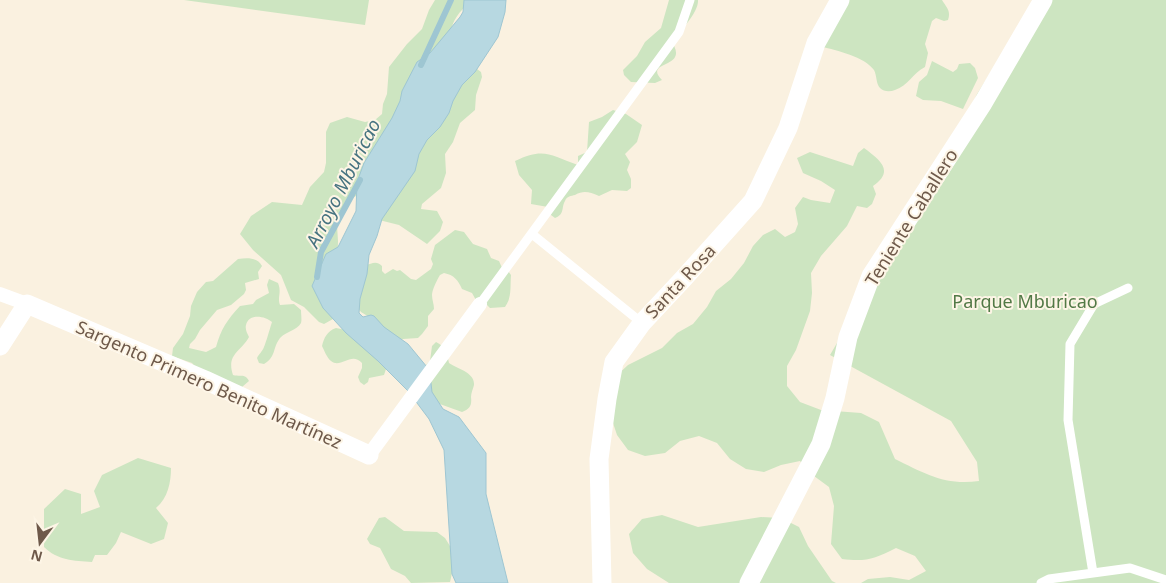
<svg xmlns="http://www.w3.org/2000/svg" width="1166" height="583" viewBox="0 0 1166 583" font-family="'Noto Sans',sans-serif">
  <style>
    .green { fill: #cde5c1 }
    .water { fill: #b7d8e1; stroke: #9ec6d2 }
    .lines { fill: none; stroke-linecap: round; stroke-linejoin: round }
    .stream { stroke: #9ec6d2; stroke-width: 6 }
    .service { stroke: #fff; stroke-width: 9 }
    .pedestrian { stroke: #fff; stroke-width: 14 }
    .minor { stroke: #fff; stroke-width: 19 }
    .labels { text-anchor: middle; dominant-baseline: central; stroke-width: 4; stroke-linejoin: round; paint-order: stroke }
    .street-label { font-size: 18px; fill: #6e594a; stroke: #fdf5e6 }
    .park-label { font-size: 18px; fill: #527946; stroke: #fdf5e6 }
    .water-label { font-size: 19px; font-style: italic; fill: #467380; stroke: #fdf5e6 }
  </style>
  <rect width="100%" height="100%" fill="#faf1e0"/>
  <path class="green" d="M 184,0 L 369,0 L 365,25 Z
    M 435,0 L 474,0 C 463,7 454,17 451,30 L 356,196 L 347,201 L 342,217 L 337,225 L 338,241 L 336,314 L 333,319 L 324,324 L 319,322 L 304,307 L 291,300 L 281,275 L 253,250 L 240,234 L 251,216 L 272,202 L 302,205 L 310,187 L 324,172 L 326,163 L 326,132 L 330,123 L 347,117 L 365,122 L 375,120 L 382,114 L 383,104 L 387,94 L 389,67 L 407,44 L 422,29 L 429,10 Z
    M 669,0 L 698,0 C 699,12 680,31 672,41 C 674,46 678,52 675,57 C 671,66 647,65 662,80 L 655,83 L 631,82 L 624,75 L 623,70 L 637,56 L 645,42 L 661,28 Z
    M 838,0 L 942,0 C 947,8 951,11 948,20 L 944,21 L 936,18 L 932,21 L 925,44 L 928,53 L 925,67 C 913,73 908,86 895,90 C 890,92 884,92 880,88 C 876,84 877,76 874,70 C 865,57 836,50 822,47 Z
    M 1036,0 L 1166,0 L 1166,583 L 861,583 L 868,579 L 890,577 L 909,580 L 926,571 L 915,556 L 896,548 C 874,559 866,562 842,559 L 831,544 L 834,506 L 829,487 L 814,476 L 800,461 L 781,465 L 764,472 L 746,469 L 730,459 L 717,443 L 699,436 L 680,441 L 665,453 L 645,456 L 628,450 L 617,435 L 611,417 L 614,378 L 628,365 L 662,348 L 677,333 L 693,324 L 707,307 L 716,291 L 731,279 L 744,263 L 753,246 L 763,235 L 775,229 L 785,237 L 795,232 L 798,224 L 795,208 L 803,197 L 811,200 L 830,203 L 835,190 L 821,181 L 803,173 L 797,158 L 810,152 L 853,166 L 858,153 L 864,148 C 880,160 895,171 873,186 L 876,194 L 872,204 L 867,208 L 857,206 L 847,226 L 821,256 L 811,273 L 812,293 L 810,311 L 796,350 L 787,366 L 787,386 L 800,402 L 821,410 L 861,413 L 879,422 L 895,459 C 924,473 945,486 979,481 L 977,462 L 951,421 L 830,355 L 961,131 L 977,94 Z
    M 932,61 L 953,72 L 957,69 L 959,64 L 970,63 L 975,68 L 978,78 L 963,109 L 941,101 L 923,100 L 916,96 L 919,82 L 927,75 Z
    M 477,69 L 481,72 L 482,77 L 476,95 L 475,110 L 460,123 L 453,142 L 445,154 L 446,173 L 441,188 L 422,204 L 421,209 L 437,211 L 443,222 L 440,231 L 427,244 L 399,225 L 379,220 L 402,145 Z
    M 613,110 L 626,114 L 642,125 L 637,142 L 625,154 L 630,162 L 627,170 L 631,179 L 631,188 L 627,191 L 612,190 L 599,196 C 589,192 584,190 575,195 C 571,196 567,196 565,201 C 561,208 565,214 555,218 L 547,212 L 548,207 L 531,204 L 532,190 L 519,175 L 515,161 C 544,147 550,155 578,165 L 578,156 L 587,152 L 589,122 L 602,117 Z
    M 455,230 L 464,232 L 473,244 L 487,249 L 491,258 L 499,261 L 503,270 L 508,271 L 511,275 C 510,288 512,297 505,307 L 490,308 L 487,305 L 477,302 L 472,293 L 462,289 C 458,280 454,275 444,273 L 440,275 C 437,280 432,290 432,295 C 432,300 434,304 434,309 L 428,316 L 428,326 L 422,334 L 418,338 L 403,339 L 395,344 L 374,320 L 361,312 L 358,308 L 365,265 C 372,264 376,260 382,266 L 382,271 L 385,274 L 393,269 L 397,271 L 400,270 L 411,279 L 416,280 L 431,269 L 433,264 L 431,259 L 435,245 Z
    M 238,259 C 247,258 257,257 262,266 L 258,272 L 259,279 L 245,283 L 246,290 L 244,294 L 231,305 L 217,310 L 200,330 L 195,339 L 190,344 L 189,348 L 206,352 L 216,347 C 221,329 227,320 240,306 L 253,304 L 256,300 L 269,293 L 267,285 L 269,279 L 278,283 C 282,293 277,297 280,305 L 294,304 L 301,310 C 301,314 302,320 301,323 C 297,330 286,332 281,337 C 272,347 277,356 264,364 L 259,363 L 257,358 C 259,354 262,352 264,347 C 265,346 271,325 272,322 C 265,316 249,313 246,325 C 245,329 247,333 249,337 C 241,352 226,354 233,375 C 241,377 245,373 249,381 L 242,387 L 196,368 L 192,363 L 172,356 L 173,348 L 183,334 L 190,316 L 191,306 L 197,292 L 206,282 L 213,281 Z
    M 336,328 L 346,330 L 387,366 L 384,375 L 369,378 L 368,382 L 364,385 L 360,382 L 358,377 L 362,368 L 362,363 C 351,351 341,369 331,361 C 327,358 324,350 322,346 C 324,338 327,331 336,328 Z
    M 436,342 C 445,346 447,353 449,363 C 457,369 475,372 474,385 C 473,389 471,393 471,397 C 472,405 470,409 462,412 L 437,403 L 420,371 L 430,361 L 432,346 Z
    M 138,458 L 171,468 C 171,482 168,498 156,508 L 168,523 L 164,539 L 151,544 L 121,532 L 116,543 L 107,555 L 95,555 L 92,562 C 74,561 57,560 44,547 L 44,509 L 65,489 L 81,494 L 81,514 L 100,507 L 94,491 L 102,475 Z
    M 662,515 L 698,527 L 761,517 L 781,518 L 799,527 L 808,546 L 832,581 L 836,583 L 669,583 L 647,569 L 633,553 L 629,534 L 642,519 Z
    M 385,517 L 404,531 L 437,532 L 445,538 L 450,546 L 454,548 L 452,573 L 450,582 L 411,583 L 405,576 L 391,569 L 380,548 L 370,544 L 367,539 L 379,518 Z"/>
  <path class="water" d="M 464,0 L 506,0 L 505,12 L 498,37 L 475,72 L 462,85 L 453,101 L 449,113 L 440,127 L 427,140 L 419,154 L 415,171 L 382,219 L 377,236 L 369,255 L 367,274 L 360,299 L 359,313 L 363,317 L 371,315 L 374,316 L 384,327 L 408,344 L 427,367 L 408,391 L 378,361 L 346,333 L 323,308 L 312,286 L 326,254 L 338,247 L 356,211 L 357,182 L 364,163 L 392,118 L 400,101 L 402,91 L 417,62 L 430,53 L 460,17 L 463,12 Z
    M 430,375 L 432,392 L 443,409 L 459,417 L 486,453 L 486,494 L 508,583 L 456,583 L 452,574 L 444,450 L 429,419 L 414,399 Z"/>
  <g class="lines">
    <path class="stream" d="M 421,65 L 451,0
      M 317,277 L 321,252 L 360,180"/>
    <path class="service" d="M 532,234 L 642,323
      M 480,304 L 679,32 L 690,0
      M 1093,573 L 1068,420 L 1070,344 L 1094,304 L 1128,288
      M 1041,583 L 1049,579 L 1130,568 L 1166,580"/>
    <path class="pedestrian" d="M 0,294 L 27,304
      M 369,455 L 480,304"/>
    <path class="minor" d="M 0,346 L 27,304 L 205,380 L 369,455
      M 602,583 L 599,459 L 607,399 L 614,362 L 642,323 L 684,278 L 753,201 L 788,128 L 816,43 L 840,0
      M 749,583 L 821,444 L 835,398 L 848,337 L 871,276 L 983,103 L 1043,0"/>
  </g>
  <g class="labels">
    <g class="street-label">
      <text transform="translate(911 217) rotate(-58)">Teniente Caballero</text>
      <text transform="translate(680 281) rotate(-47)">Santa Rosa</text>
      <text transform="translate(209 384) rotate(24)">Sargento Primero Benito Martínez</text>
    </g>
    <g class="park-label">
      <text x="1025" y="301">Parque Mburicao</text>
    </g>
    <g class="water-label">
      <text transform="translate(343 183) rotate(-63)">Arroyo Mburicao</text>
    </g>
  </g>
  <g transform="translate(40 543) rotate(195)" stroke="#fdf5e6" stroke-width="4" paint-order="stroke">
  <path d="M0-4L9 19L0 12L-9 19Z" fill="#6e594a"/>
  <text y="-8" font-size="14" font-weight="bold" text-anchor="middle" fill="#6e594a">N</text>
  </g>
</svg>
